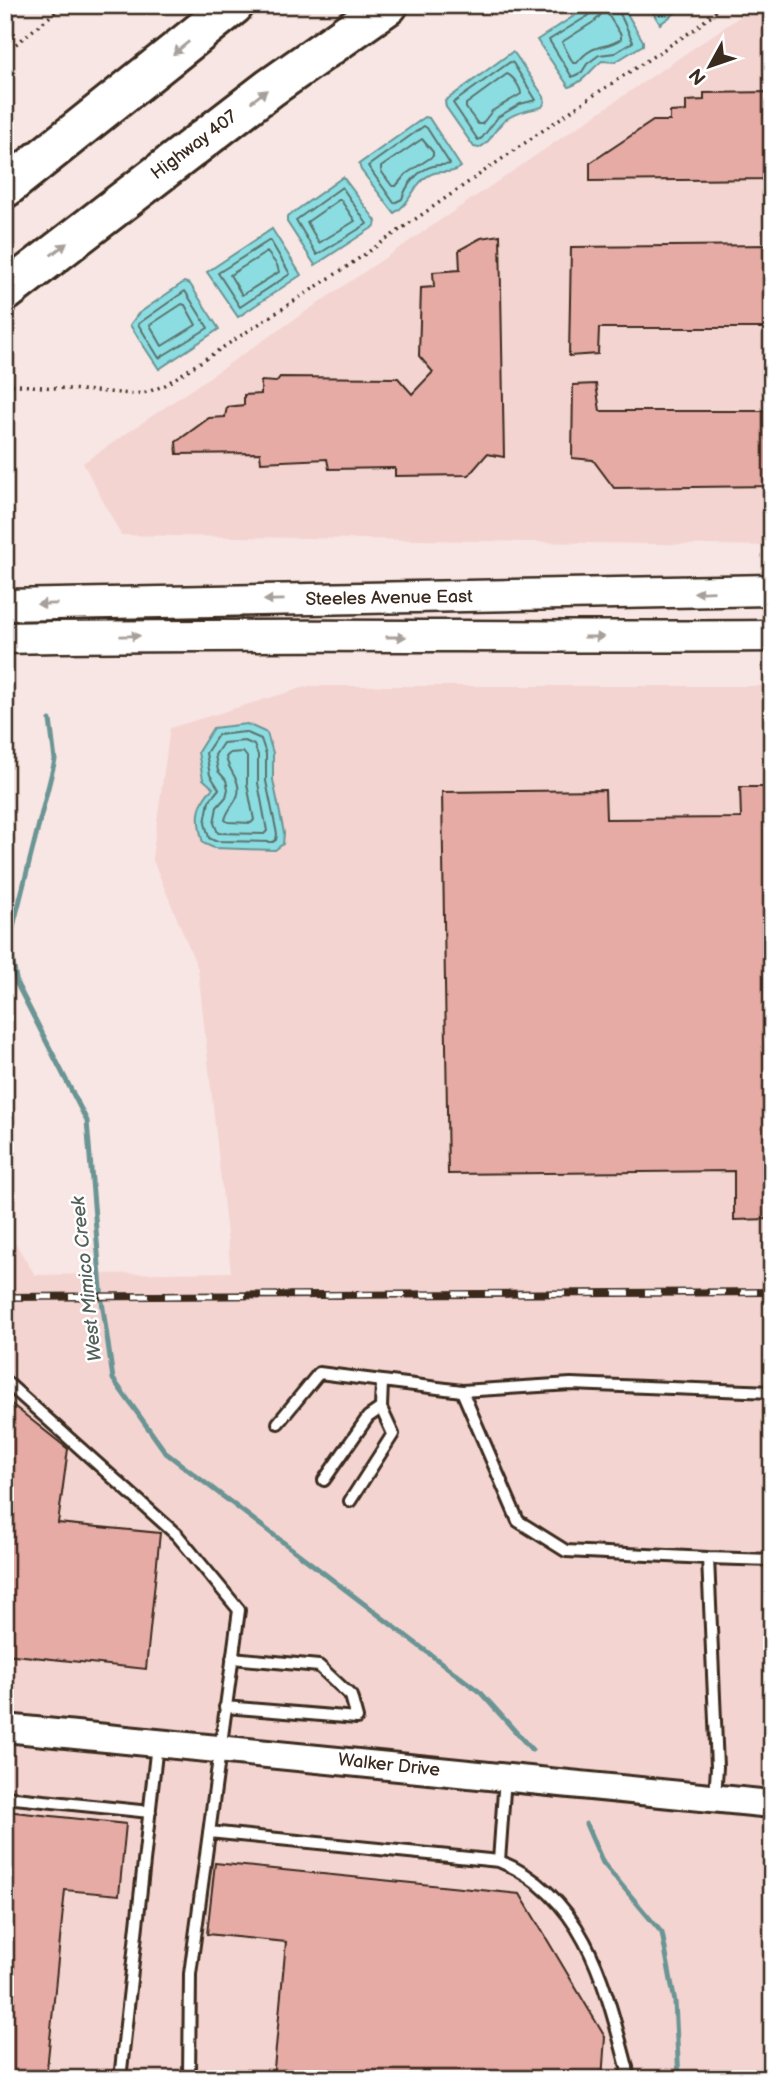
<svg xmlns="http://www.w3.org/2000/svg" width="777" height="2084" viewBox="0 0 777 2084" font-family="'Balsamiq Sans',sans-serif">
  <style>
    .built { fill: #f3d4d1 }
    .water { fill: #8bdde2; stroke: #6b9594; stroke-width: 2 }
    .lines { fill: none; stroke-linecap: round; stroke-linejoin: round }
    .shore { stroke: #5b726c; stroke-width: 2 }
    .stream { stroke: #6b9594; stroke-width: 5 }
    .building { fill: #e6aba5; stroke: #3b2a1e; stroke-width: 2 }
    .service-casing { stroke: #3b2a1e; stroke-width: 16 }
    .tertiary-casing { stroke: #3b2a1e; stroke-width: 32 }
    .secondary-casing { stroke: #3b2a1e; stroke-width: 35 }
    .motorway-casing { stroke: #3b2a1e; stroke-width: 44 }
    .path { stroke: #3b2a1e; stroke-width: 3.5; stroke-dasharray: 2 5; stroke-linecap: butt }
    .service { stroke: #fff; stroke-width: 10 }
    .tertiary { stroke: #fff; stroke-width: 26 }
    .secondary { stroke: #fff; stroke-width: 30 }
    .motorway { stroke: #fff; stroke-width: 38 }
    .rail-casing { stroke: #3b2a1e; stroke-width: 8 }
    .rail { stroke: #fff; stroke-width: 5; stroke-dasharray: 16; stroke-linecap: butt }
    .oneway { fill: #a79f9a }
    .labels { text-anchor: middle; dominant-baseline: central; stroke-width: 5; stroke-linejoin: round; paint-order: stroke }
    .street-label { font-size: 18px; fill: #3b2a1e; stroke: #fff }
    .water-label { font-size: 19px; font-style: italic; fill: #536059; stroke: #fff }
  </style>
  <rect width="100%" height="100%" fill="#f8e6e4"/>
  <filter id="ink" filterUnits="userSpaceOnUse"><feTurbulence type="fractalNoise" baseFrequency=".0143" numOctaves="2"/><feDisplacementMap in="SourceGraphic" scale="14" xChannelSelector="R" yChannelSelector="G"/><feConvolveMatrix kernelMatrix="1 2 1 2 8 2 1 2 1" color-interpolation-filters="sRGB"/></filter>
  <g filter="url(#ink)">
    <path class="built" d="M 757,5 L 772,5 L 772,546 L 121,535 L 83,463 Z
      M 309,686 L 772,686 L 772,2079 L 5,2079 L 5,1227 L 35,1275 L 231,1272 L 198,969 L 152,858 L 170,728 Z"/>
    <path class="water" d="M 591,5 L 622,5 L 643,41 L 643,45 L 615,62 L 602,61 C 590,70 584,82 569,87 L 537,40 Z
      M 648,5 L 680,5 L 675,13 L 660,24 Z
      M 512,52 L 515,54 L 544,97 L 545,102 L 542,107 C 528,111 512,112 501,124 C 492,133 491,142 479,148 L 474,147 L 446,107 L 445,101 Z
      M 425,117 L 429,118 L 461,167 C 451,175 444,170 434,173 C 412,181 414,202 394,213 L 361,170 L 359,164 Z
      M 343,177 L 376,221 L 375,226 L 315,265 L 287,222 L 287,217 Z
      M 272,229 L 301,275 L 238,317 L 207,272 Z
      M 184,282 L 190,284 L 219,329 L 159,369 L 130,325 L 138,314 Z
      M 247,724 L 267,733 L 273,753 L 273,780 L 284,833 L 283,844 L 275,850 L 214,848 L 203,843 C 197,822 195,804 213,788 L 203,779 L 198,752 L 213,728 Z"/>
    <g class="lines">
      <path class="shore" d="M 594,5 L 591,14 L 549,40 L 572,77 L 582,72 L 587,64 L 599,55 L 615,53 L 633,42 L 616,5
        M 605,10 L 621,35 L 621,39 C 605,50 593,42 577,63 L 573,63 L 562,42 L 595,21 Z
        M 510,62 L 513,63 L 536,100 L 520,104 L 498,117 L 482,138 L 478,140 L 453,103 Z
        M 507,74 C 513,76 521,88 521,94 L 492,111 L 482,124 L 478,124 L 466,108 L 466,104 Z
        M 424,126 L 427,128 L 450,164 C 444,166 439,164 433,166 C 418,170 406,185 402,199 L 394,203 L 368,166 Z
        M 422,139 L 433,152 L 433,156 L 406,174 L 396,186 L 392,186 L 381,171 L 381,167 Z
        M 342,187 L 367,224 L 317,255 L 296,220 Z
        M 340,199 L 355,221 L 319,243 L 307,222 Z
        M 270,240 L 290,274 L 240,307 L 218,273 Z
        M 267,252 L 277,265 L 279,272 L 242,295 L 230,275 Z
        M 185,291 L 208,328 L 159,358 L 138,324 Z
        M 182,304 L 185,305 L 196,325 L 162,346 L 150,325 Z
        M 245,732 L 261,739 L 266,754 L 266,781 L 277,834 L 276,840 L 273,842 L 215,841 L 209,838 L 205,823 L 209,801 L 219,789 L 210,775 L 206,753 L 218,735 Z
        M 245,741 L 254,745 L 258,755 L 258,783 L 267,831 L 264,834 L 218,833 L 214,823 L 217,807 L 226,797 L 228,789 L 226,780 L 218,771 L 215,755 L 223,743 Z
        M 243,752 L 247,757 L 247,784 L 254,820 L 251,823 L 228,822 L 225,820 C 227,809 235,805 238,794 C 241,779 228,771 226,757 L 230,753 Z"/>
      <path class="stream" d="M 50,720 L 55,760 L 9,943 L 17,984 L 87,1121 L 102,1301 L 113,1379 L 166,1453 L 481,1693 L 532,1750
        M 586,1824 L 603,1863 L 662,1933 L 675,2002 L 679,2079"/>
    </g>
    <path class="building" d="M 772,92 L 772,179 L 590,181 L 590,163 L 653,121 L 670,121 L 670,112 L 686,111 L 686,101 L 704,100 L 704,93 Z
      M 500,235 L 504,457 L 487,454 L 469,475 L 395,476 L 395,468 L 329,469 L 327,459 L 261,462 L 260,453 L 177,454 L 176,442 L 209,418 L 225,417 L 227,407 L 244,405 L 244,395 L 261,394 L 261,381 L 276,382 L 280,377 L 398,378 L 412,394 L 433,372 L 419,356 L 421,288 L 434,287 L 433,272 L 460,270 L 459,250 L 481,238 Z
      M 772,245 L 772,328 L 599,328 L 598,354 L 569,356 L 571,247 Z
      M 596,384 L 600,411 L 772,411 L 772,486 L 614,488 L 593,460 L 572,458 L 573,385 Z
      M 740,787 L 772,787 L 772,1219 L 734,1220 L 734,1171 L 448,1174 L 442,792 L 605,790 L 606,819 L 741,818 Z
      M 5,1399 L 68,1449 L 58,1523 L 160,1533 L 146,1669 L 5,1654 Z
      M 5,1811 L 126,1824 L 119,1895 L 65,1890 L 46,2079 L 5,2079 Z
      M 215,1863 L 520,1894 L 605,2037 L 602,2079 L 273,2079 L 286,1942 L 207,1934 Z"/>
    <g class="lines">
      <g class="service-casing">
        <path id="service" d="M 5,1381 L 177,1535 L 239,1610 L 190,1974 L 189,2079
          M 462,1391 L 571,1384 L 772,1392
          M 278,1423 L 319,1373 L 462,1391 L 518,1521 L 566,1551 L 708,1558 L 717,1767 L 715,1798
          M 324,1480 L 368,1417 L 381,1408
          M 350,1501 L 393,1434 L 381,1408 L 382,1381
          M 708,1558 L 772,1560
          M 225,1707 L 357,1718 L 351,1696 L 319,1666 L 232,1658
          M 505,1777 L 499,1861 C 585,1896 605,1985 627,2067 L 628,2079
          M 5,1797 L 150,1812
          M 209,1832 L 499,1861
          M 120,2079 L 157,1744"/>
      </g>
      <g class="tertiary-casing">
        <path id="tertiary" d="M 5,1728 L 772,1804"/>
      </g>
      <g class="secondary-casing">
        <path id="secondary" d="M 5,605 L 772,590
          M 5,638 C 261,633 516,638 772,636"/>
      </g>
      <g class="motorway-casing">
        <path id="motorway" d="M 5,188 L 234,5
          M 5,292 L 270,88 L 388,5"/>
      </g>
      <path class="path" d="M 5,53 L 64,5
        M 5,384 L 133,394 L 148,392 L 165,385 L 345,268 L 591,97 L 695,29 L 723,5"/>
      <use href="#service" class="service"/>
      <use href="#tertiary" class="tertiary"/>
      <use href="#secondary" class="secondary"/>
      <use href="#motorway" class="motorway"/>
      <g class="rail-casing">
        <path id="rail" d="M 5,1297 L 772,1292"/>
      </g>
      <use href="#rail" class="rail"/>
    </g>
    <defs><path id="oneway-solid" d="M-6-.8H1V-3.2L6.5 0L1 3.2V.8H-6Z" transform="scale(1.75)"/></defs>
    <g class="oneway">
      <use href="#oneway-solid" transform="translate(181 48) rotate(141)"/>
      <use href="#oneway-solid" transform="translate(259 96) rotate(-37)"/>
      <use href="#oneway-solid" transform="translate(59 249) rotate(-37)"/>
      <use href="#oneway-solid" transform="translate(704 592) rotate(178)"/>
      <use href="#oneway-solid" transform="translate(274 600) rotate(179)"/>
      <use href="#oneway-solid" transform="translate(47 604) rotate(179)"/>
      <use href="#oneway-solid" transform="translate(130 636) rotate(-1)"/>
      <use href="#oneway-solid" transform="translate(396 637)"/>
      <use href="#oneway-solid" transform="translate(594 637)"/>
    </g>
  </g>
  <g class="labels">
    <g class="street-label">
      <text transform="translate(194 145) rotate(-37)">Highway 407</text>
      <text transform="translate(389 598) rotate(-1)">Steeles Avenue East</text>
      <text transform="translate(389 1765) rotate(6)">Walker Drive</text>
    </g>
    <g class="water-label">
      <text transform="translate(87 1279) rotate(-96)">West Mimico Creek</text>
    </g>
  </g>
  <rect width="777" height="2084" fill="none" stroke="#fff" stroke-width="28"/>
  <rect x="14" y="14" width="749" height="2056" fill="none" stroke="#3b2a1e" stroke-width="2.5" filter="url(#ink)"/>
  <g transform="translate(710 66) rotate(230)" stroke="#ffffff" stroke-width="5" paint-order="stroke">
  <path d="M0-5L12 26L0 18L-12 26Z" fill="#3b2a1e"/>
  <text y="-10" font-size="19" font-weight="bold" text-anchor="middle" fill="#3b2a1e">N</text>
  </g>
</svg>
